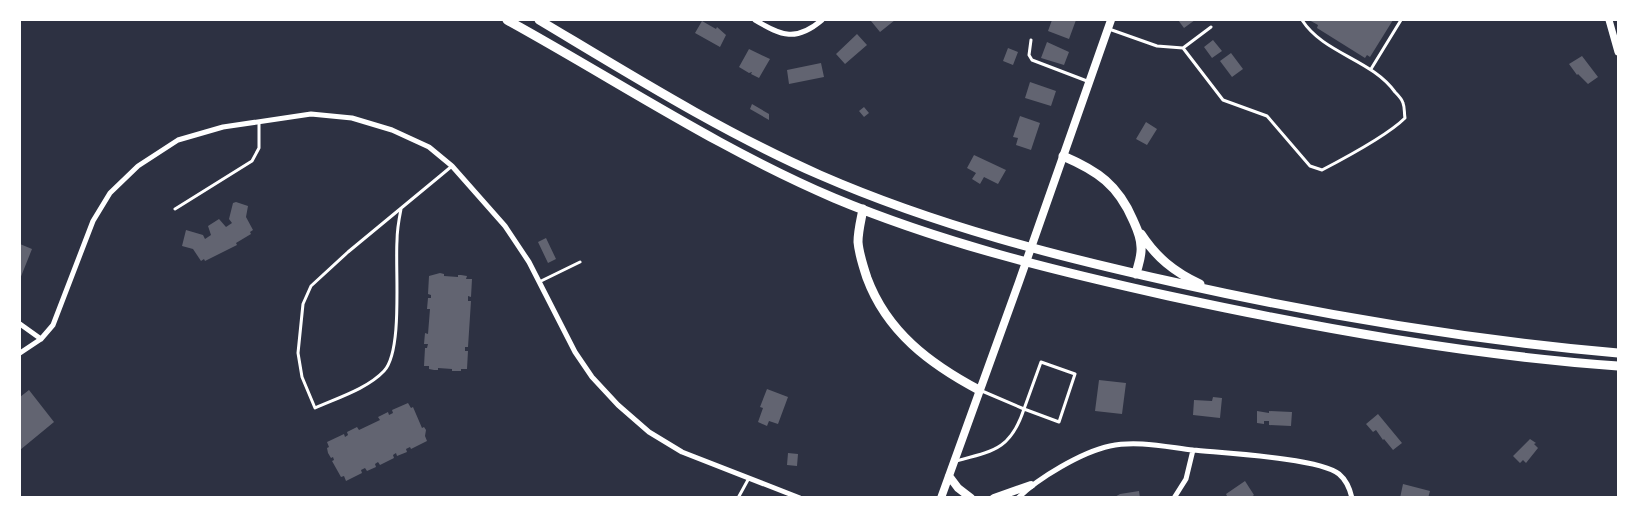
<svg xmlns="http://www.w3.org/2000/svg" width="1638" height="517" viewBox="0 0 1638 517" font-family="'Golos Text',sans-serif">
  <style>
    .building { fill: #626471 }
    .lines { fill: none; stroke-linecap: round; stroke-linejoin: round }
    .service { stroke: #fff; stroke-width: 3 }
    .minor { stroke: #fff; stroke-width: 5 }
    .tertiary { stroke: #fff; stroke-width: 7 }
    .primary { stroke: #fff; stroke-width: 8 }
    .trunk { stroke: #fff; stroke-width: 9 }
  </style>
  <rect width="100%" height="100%" fill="#2d3142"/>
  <path class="building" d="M 873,20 L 895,20 L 880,32 L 871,21 Z
    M 1052,20 L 1076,20 L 1069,39 L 1048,31 Z
    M 1178,20 L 1195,20 L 1184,28 Z
    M 1309,20 L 1393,20 L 1370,57 L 1367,55 L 1365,58 L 1317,28 L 1318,25 Z
    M 702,21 L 716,29 L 717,27 L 726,35 L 720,47 L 695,33 Z
    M 857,34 L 867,45 L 845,64 L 836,54 Z
    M 1213,40 L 1222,51 L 1212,58 L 1204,47 Z
    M 1047,42 L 1069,52 L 1064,65 L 1041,58 Z
    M 1008,48 L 1018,52 L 1013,65 L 1003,61 Z
    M 749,49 L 770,59 L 759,78 L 751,74 L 752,72 L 749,73 L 739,67 Z
    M 1231,53 L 1243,69 L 1232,77 L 1220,61 Z
    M 1582,56 L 1598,77 L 1588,84 L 1578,74 L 1577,75 L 1569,64 Z
    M 821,63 L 824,77 L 789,84 L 787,70 Z
    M 1030,82 L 1056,91 L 1051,106 L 1025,98 Z
    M 752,104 L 769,114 L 769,120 L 750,109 Z
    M 864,107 L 869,113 L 864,117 L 859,111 Z
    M 1020,116 L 1040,123 L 1031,150 L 1016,145 L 1018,138 L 1013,137 Z
    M 1146,122 L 1157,129 L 1147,145 L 1136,139 Z
    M 974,155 L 1006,170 L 998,184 L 984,177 L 980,184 L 972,179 L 976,173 L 967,168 Z
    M 236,202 L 248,206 L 246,217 L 253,230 L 250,232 L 251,234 L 236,243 L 237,245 L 205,261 L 204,259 L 201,261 L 193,249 L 182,246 L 186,230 L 203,235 L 205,239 L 211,235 L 208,226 L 219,219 L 226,227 L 232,223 L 229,219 L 233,203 Z
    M 546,238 L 556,259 L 548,263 L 538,242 Z
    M 20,244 L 32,249 L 20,279 Z
    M 440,273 L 444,274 L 444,276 L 458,277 L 458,275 L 461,275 L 467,276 L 466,279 L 472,279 L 471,297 L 468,296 L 468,301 L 471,301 L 468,347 L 465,347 L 465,351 L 468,351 L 467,369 L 461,369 L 461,371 L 452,371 L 452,369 L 438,368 L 438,370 L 434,370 L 429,369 L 429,366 L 424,366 L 425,348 L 427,348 L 428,344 L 424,344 L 425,333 L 428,334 L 430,309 L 427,309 L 428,298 L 431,298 L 431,295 L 428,294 L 429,276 Z
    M 1099,380 L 1126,383 L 1122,414 L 1095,411 Z
    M 767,389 L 788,397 L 778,424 L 769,421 L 767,426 L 758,422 L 763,408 L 760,407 Z
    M 29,390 L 54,422 L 20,450 L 20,397 Z
    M 1213,397 L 1222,398 L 1220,418 L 1193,415 L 1194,400 L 1212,401 Z
    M 408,403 L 411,408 L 413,407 L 422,428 L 424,427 L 426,430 L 425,436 L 427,441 L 411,449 L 410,447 L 406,449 L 407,452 L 397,456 L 396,453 L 393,455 L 394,458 L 380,465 L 378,462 L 375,464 L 376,467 L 367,471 L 365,468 L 361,470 L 362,473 L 346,481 L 344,476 L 341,477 L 332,461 L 334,460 L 333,457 L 331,458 L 328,453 L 327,448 L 329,447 L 327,442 L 344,434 L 345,437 L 348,435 L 347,432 L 357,427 L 359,430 L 380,420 L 378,417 L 388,412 L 389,415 L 393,413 L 392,410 Z
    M 1257,411 L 1269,413 L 1269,411 L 1292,412 L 1291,426 L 1269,425 L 1269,421 L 1264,421 L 1264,424 L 1257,423 Z
    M 1378,414 L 1402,443 L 1393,450 L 1384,439 L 1383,440 L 1376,430 L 1373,432 L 1366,424 Z
    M 1530,439 L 1536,443 L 1534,444 L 1538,448 L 1526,463 L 1523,460 L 1520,463 L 1513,456 Z
    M 788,453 L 798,454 L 797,466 L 787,465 Z
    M 1245,481 L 1254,495 L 1250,498 L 1228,498 L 1226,494 Z
    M 1403,484 L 1430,491 L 1428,498 L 1400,498 Z
    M 1139,491 L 1140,498 L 1113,498 L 1120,494 Z"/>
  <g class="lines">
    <path class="service" d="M 1109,29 L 1157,46 L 1183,48 L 1211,27
      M 1031,40 L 1029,55 L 1032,60 L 1087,81
      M 1183,48 L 1223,100 L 1267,116 L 1310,166 L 1322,170 C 1345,158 1387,136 1405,118 C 1404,113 1405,108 1403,103 C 1402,99 1398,95 1395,92 C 1371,59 1324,54 1302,20
      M 1371,69 L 1401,20
      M 175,209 L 252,161 L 259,148 L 259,123
      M 401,209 C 399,219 397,230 397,241 C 395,270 403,351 384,371 C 367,389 337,398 315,408 L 302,377 L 298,353 L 303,304 L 311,286 L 348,252 L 440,176 L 452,166
      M 539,282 L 580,262
      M 1041,362 L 1075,374 L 1059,422 L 1024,409 Z
      M 956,461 C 994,451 1011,449 1024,409 L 982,391
      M 738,498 L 749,478"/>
    <path class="minor" d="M 755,20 C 782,36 796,42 822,20
      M 20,324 L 41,339
      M 20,353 L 41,339 L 53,325 L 93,221 L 110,193 L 138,166 L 178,140 L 223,127 L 311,114 L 352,118 L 392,130 L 429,147 L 452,166 L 505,226 L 529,262 L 575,352 L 592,377 L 618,405 L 649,432 L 682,452 L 800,498
      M 1018,498 C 1038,478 1082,452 1110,446 C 1136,440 1167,447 1193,450
      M 1174,498 L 1186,479 L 1193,450 C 1222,453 1320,458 1339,474 C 1345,479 1350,489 1352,498"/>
    <path class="tertiary" d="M 1609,20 L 1618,52"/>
    <path class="primary" d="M 949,476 L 958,488 L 971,498
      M 941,498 L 1019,282 L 1111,20
      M 994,498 L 1031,485"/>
    <path class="trunk" d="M 507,20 C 616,80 719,149 834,198 C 941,243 1056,271 1169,296 C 1317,328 1467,355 1618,366
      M 539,20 C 631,75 722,132 820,175 C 937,226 1059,257 1182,284 C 1326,316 1471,340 1618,353
      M 1063,156 C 1098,171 1118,185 1133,220 C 1137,229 1141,237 1141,247 C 1142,256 1138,265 1136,274
      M 863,209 C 861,220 858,231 858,242 C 859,254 863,266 867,278 C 887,332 930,364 979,390
      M 1141,234 C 1156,257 1174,272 1200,284"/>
  </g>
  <rect width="1638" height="517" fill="none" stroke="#ffffff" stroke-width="42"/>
</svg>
